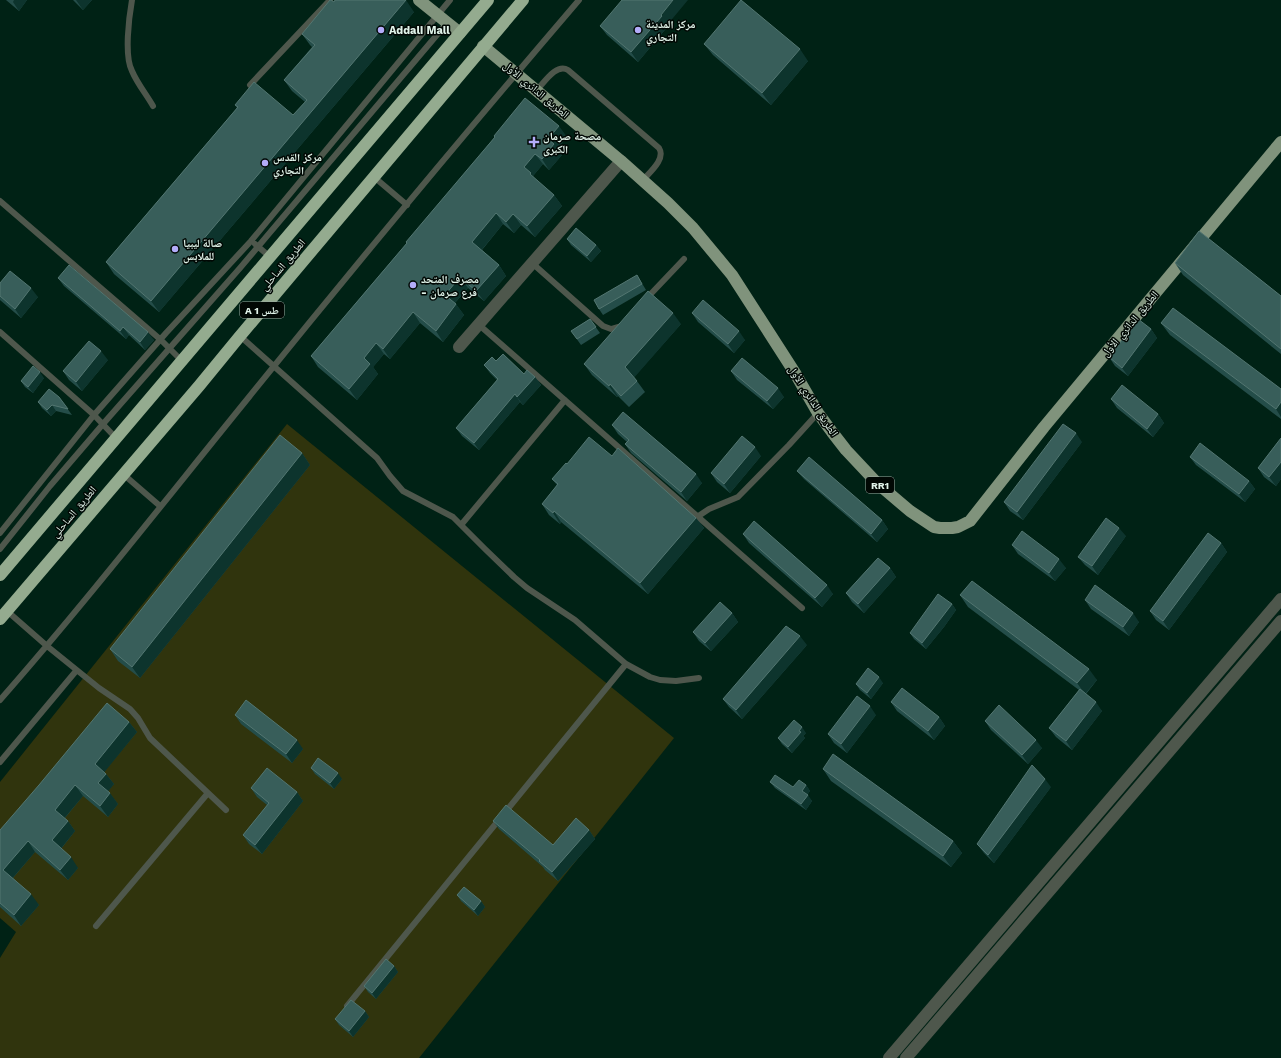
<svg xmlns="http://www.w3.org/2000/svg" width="1281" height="1058" viewBox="0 0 1281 1058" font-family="'Work Sans','Noto Naskh Arabic',sans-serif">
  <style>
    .green { fill: #30340d }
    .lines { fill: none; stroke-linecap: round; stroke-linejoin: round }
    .lane { stroke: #4e574c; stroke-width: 6 }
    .street { stroke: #4e574c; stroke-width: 12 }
    .primary { stroke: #80937c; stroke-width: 12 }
    .highway { stroke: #94ab8f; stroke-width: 12 }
    .wall { fill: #244d49 }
    .shaded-wall { fill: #0d342d }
    .building { fill: #385e5a; stroke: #537671 }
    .poi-dot { fill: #b3acf9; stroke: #010804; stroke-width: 1.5 }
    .labels { text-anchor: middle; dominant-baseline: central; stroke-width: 3; stroke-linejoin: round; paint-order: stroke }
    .shield { fill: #010804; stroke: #9daca4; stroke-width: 1 }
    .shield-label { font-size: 10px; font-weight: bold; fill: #e0f3e9 }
    .poi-label { font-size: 11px; font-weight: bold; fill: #e0f3e9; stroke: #010804; text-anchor: start }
    .street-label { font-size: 11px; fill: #e0f3e9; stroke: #010804 }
  </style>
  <rect width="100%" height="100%" fill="#002215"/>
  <path class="green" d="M 287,424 L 674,738 L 419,1058 L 0,1058 L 0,958 L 16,932 L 0,918 L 0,782 Z"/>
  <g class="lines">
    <path class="lane" d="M 132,0 C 129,17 124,56 132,71 C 137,83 146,94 153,106
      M 250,85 L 330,0
      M 536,91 C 544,83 556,63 568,70 L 659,148 C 666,159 650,172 643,180
      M 374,177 L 407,205
      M 0,201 L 161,340 L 181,360
      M 255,244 L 269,256
      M 532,263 L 603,326 L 611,329 L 621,326
      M 646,299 L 684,259
      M 478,324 L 802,608
      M 0,332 L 94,415 L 116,438
      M 240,336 L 377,458 L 390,476 L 403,491 L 453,517 L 485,549 L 514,577 L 527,588 L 575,620 L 626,664 L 650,677 L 660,680 L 676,681 L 699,678
      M 123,474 L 160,506
      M 697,517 L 709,509 L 738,497 L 789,445 L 818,413
      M 461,525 L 565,400
      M 0,533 L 94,415 L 166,333 L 251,241 L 450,0
      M 0,549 L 50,486 L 103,424 L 240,268 L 447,23
      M 7,611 L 47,646 L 99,688 L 130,709 L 138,718 L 150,738 L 226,810
      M 0,700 C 86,602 167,498 249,397 C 357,263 467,131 579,0
      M 0,762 L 76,671
      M 96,926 L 208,793
      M 347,1006 L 626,664"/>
    <path class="street" d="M 459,347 L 621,161
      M 889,1058 L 1281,599
      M 906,1058 L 1281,621"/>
    <path class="primary" d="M 419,0 L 460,33
      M 483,46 L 621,161 L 668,203 L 693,228 L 732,275 L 795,373 L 818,413 L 832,432 L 846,450 L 877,483 L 910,511 L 934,527 L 940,528 L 952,528 L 958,527 L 970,521 L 1044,427 L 1281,142"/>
    <path class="highway" d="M 0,575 L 488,0
      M 0,619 L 199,386 L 240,336 L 523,0"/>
  </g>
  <path class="wall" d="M 6,0 L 27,0 L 19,11 Z
    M 73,0 L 92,0 L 83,10 Z
    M 334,2 L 414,12 L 159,312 L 114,274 L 106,262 L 237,108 L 235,105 L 293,115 L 305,102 L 292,91 L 284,80 L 312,47 L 310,45 L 302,34 Z
    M 668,24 L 669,25 L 638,62 L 607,35 L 600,26 Z
    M 704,44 L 808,61 L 771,105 L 713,55 Z
    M 494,136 L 567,137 L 557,149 L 562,155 L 549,170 L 543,164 L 533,176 L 535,179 L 554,195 L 562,206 L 535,237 L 521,225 L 514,233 L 503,224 L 482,250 L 499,265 L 506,276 L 484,301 L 468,288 L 455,303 L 464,315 L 443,342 L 420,323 L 390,359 L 384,354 L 373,367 L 378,374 L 357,400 L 318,367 L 311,356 L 407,243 L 495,137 Z
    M 567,239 L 596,245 L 601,251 L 591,262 L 571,245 Z
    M 1175,263 L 1281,296 L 1281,354 L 1183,275 Z
    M 637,275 L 646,290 L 603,315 L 599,309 Z
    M 58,278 L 154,340 L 145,350 L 129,335 L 126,339 L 64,286 Z
    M 0,283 L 38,297 L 21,318 L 0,300 Z
    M 692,313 L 745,340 L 734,353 L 698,322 Z
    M 590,319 L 600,333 L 581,345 L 571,331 Z
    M 1161,323 L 1281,389 L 1281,419 L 1170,335 Z
    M 681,324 L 634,377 L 645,392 L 629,407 L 618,396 L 617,397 L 592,375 L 584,364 Z
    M 1151,329 L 1157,338 L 1128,376 L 1115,366 L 1109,357 Z
    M 108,360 L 82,391 L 69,380 L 63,371 Z
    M 496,361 L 524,374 L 535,377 L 541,385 L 523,405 L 520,402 L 479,450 L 462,436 L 456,428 L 497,380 L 490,373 L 484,365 Z
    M 731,371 L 784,397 L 773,409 L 737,380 Z
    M 44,378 L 33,393 L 25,387 L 21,381 Z
    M 59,397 L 72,415 L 56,411 L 51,416 L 42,408 L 38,402 Z
    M 1111,399 L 1158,414 L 1164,423 L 1153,437 L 1117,408 Z
    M 612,425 L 702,483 L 687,501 L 631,453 L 625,444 L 627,442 L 618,434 Z
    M 1281,438 L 1281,479 L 1276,486 L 1264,477 L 1258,468 Z
    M 1082,442 L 1023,520 L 1010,511 L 1004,502 Z
    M 302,453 L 310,465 L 140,678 L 118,661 L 110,649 Z
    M 612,456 L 696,518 L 704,528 L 648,594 L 561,522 L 560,524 L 549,515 L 542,504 L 557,485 L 552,479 L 567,464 Z
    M 761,456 L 730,493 L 717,482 L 711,473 Z
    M 1190,457 L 1249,481 L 1255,489 L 1245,502 L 1196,465 Z
    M 797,471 L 882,520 L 888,529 L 877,542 L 804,479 Z
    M 743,534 L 833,594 L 822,607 L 749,543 Z
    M 1126,536 L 1098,575 L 1085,565 L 1078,557 Z
    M 1221,543 L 1227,552 L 1169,630 L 1156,620 L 1150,611 Z
    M 1012,545 L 1066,568 L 1055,581 L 1018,554 Z
    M 890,568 L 896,577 L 864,613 L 852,602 L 846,593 Z
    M 960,595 L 1097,680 L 1086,694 L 1102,711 L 1072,750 L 1056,737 L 1049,728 L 1079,690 L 968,607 Z
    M 1085,600 L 1139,622 L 1129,636 L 1091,609 Z
    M 952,604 L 956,610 L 944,627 L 926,649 L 914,639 L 910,633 Z
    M 732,613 L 738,622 L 711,651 L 699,641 L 693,632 Z
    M 807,645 L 742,719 L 729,707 L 723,699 Z
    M 883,683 L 871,699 L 860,690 L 856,684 Z
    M 891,702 L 939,717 L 945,726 L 934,740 L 897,711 Z
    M 235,715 L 303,749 L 292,763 L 241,724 Z
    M 876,715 L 847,753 L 834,743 L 828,734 Z
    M 985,721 L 1042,748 L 1028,764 L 991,730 Z
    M 129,722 L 137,732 L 104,772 L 106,774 L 114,784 L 108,791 L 118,804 L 108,817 L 83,796 L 65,818 L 68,821 L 75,831 L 61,849 L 78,868 L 68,880 L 35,852 L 13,878 L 39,905 L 21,926 L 0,907 L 0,830 Z
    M 806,733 L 803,736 L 805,738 L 792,753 L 782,744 L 778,738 Z
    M 311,768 L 342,779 L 334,789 L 315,774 Z
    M 823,769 L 953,841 L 962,853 L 951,867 L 831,781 Z
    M 770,782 L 793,787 L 806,785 L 810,791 L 807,795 L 812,801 L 806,810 L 775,788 Z
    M 1051,787 L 994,863 L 984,853 L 977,844 Z
    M 251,788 L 297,792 L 303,801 L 262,854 L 249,844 L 243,835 L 267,805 L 257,797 Z
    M 493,821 L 553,845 L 589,830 L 595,839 L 558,881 L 545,870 L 543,867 L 499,829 Z
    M 457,895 L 481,901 L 485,907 L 478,916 L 461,901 Z
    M 394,966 L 398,972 L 376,999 L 368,992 L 364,986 Z
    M 365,1011 L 369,1017 L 353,1037 L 339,1025 L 335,1019 Z"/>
  <path class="shaded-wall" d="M 14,0 L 27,0 L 19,11 L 13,2 Z
    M 76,0 L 92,0 L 83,10 Z
    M 406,0 L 414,12 L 159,312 L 151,301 Z
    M 673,0 L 688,0 L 668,24 L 669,25 L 638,62 L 631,52 Z
    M 800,49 L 808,61 L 771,105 L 762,93 Z
    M 559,126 L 567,137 L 557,149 L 562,155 L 549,170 L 542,159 L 548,139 Z
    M 535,154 L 543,164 L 533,176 L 539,184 L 524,167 Z
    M 554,195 L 562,206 L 535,237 L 527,226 Z
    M 496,213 L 503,224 L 479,253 L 472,242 Z
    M 513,214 L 521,225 L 514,233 L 506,222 Z
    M 596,245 L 601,251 L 591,262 L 587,256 Z
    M 499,265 L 506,276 L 484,301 L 476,291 Z
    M 460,277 L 468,288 L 452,306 L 445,295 Z
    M 31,288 L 38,297 L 21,318 L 15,309 Z
    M 456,304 L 464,315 L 443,342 L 436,331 Z
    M 413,312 L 420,323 L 390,359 L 383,349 Z
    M 673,313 L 681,324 L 633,379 L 625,367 Z
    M 123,327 L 129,335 L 126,339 L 120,331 Z
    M 1151,329 L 1157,338 L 1128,376 L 1122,368 Z
    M 739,331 L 745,340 L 734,353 L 728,344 Z
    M 148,332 L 154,340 L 145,350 L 140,342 Z
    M 376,343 L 384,354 L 373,367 L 378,374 L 357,400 L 349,389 L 364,358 Z
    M 101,351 L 108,360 L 82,391 L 76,382 Z
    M 40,372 L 44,378 L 33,393 L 28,387 Z
    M 535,377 L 541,385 L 523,405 L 517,397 Z
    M 610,384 L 618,396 L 617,397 L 609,386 Z
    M 778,388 L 784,397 L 773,409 L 767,401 Z
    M 515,394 L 520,402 L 479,450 L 474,443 Z
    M 1281,402 L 1281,417 L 1276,409 Z
    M 52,405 L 56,411 L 51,416 L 47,410 Z
    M 1158,414 L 1164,423 L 1153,437 L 1147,429 Z
    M 1076,433 L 1082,442 L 1023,520 L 1017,512 Z
    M 755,447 L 761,456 L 730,493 L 724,484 Z
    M 302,453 L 310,465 L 140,678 L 132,667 Z
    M 1281,462 L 1281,479 L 1276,486 L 1269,477 Z
    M 696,474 L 702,483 L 687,501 L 681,492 Z
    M 1249,481 L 1255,489 L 1245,502 L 1239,494 Z
    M 554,511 L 561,522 L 560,524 L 553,513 Z
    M 696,518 L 704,528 L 648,594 L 640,583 Z
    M 882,520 L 888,529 L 877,542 L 871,534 Z
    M 1119,528 L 1126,536 L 1098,575 L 1092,566 Z
    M 1221,543 L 1227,552 L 1169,630 L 1163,621 Z
    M 1059,559 L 1066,568 L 1055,581 L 1049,573 Z
    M 890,568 L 896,577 L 864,613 L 858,604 Z
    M 827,585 L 833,594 L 822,607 L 815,598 Z
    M 952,604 L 956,610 L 944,627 L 926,649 L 922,643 Z
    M 732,613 L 738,622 L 711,651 L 705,643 Z
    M 1133,613 L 1139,622 L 1129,636 L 1123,627 Z
    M 800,636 L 807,645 L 742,719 L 736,710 Z
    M 1089,669 L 1097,680 L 1085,694 L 1077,683 Z
    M 879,677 L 883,683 L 871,699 L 867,693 Z
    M 1096,702 L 1102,711 L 1072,750 L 1066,741 Z
    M 870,706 L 876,715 L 847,753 L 841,744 Z
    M 939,717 L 945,726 L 934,740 L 928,731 Z
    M 129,722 L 137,732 L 102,775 L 95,764 Z
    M 802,727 L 806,733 L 803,736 L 805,738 L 792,753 L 788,747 Z
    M 297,740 L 303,749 L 292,763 L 286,754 Z
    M 1036,740 L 1042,748 L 1028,764 L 1022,755 Z
    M 338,773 L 342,779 L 334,789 L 330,783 Z
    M 106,774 L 114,784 L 106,794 L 98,783 Z
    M 1045,779 L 1051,787 L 994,863 L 988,855 Z
    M 75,785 L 83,796 L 62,821 L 55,810 Z
    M 806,785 L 810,791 L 806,797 L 802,791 Z
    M 297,792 L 303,801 L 262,854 L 255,845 Z
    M 110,793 L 118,804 L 108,817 L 100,806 Z
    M 808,795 L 812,801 L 806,810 L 801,804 Z
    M 68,821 L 75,831 L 59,851 L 52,840 Z
    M 589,830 L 595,839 L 558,881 L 552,872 Z
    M 28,841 L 35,852 L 10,881 L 3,870 Z
    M 953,841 L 962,853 L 951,867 L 943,856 Z
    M 71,857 L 78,868 L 68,880 L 60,870 Z
    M 31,894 L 39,905 L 21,926 L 14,915 Z
    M 481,901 L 485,907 L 478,916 L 474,910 Z
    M 394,966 L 398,972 L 376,999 L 372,993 Z
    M 365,1011 L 369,1017 L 353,1037 L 349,1031 Z"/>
  <path class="building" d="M 330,0 L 331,0 L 334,2 L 335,0 L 406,0 L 151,301 L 106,262 L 238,107 L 235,105 L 254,82 L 293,115 L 307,100 L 284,80 L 315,45 L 302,34 Z
    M 622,0 L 673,0 L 661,15 L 662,16 L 631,52 L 600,26 Z
    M 741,0 L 800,49 L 762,93 L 704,44 Z
    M 525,98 L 559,126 L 548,139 L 554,144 L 542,159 L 535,154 L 524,167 L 531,173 L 530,174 L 554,195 L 527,226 L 513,214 L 506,222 L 496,213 L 472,242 L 499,265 L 476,291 L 460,277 L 445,295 L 456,304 L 436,331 L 413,312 L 383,349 L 376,343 L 364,358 L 370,364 L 349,389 L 311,356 L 407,243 L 406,242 L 495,137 L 494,136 Z
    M 576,228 L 596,245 L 587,256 L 567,239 Z
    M 1199,231 L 1281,296 L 1281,349 L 1175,263 Z
    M 69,265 L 148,332 L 140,342 L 123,327 L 120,331 L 58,278 Z
    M 10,271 L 31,288 L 15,309 L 0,296 L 0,283 Z
    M 637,275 L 642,284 L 599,309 L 594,300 Z
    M 648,291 L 673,313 L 625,367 L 637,381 L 621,396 L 610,384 L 609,386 L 584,364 Z
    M 703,300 L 739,331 L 728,344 L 692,313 Z
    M 1173,308 L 1281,389 L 1281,402 L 1276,409 L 1161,323 Z
    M 590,319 L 596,327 L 577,339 L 571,331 Z
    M 1138,319 L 1151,329 L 1122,368 L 1109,357 Z
    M 89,341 L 101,351 L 76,382 L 63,371 Z
    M 503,354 L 524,374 L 527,370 L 535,377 L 517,397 L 515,394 L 474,443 L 456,428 L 498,379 L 484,365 L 492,357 L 496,361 Z
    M 742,358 L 778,388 L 767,401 L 731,371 Z
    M 33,366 L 40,372 L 28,387 L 21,381 Z
    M 1122,385 L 1158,414 L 1147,429 L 1111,399 Z
    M 49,389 L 59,397 L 68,409 L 52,405 L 47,410 L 38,402 Z
    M 623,412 L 696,474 L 681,492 L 625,444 L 629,440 L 612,425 Z
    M 1063,424 L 1076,433 L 1017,512 L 1004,502 Z
    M 280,435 L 302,453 L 132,667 L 110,649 Z
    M 742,436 L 755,447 L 724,484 L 711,473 Z
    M 589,437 L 612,456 L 618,448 L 696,518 L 640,583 L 554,511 L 553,513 L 542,504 L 558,484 L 552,479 L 566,463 L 567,464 Z
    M 1281,438 L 1281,462 L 1269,477 L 1258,468 Z
    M 1200,443 L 1249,481 L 1239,494 L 1190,457 Z
    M 809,457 L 882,520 L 871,534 L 797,471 Z
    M 1106,518 L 1119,528 L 1092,566 L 1078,557 Z
    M 754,521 L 827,585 L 815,598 L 743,534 Z
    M 1022,531 L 1059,559 L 1049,573 L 1012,545 Z
    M 1208,533 L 1221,543 L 1163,621 L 1150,611 Z
    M 878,558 L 890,568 L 858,604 L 846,593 Z
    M 972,581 L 1089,669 L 1077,683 L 960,595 Z
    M 1095,585 L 1133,613 L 1123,627 L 1085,600 Z
    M 938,594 L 952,604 L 939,621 L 922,643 L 910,633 Z
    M 720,602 L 732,613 L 705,643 L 693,632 Z
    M 786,626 L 800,636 L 736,710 L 723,699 Z
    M 868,668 L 879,677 L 867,693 L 856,684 Z
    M 902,688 L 939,717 L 928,731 L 891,702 Z
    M 1080,689 L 1096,702 L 1066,741 L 1049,728 Z
    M 857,696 L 870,706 L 841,744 L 828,734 Z
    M 246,700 L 297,740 L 286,754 L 235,715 Z
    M 107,703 L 129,722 L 95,764 L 106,774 L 98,783 L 110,793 L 100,806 L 75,785 L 55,810 L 68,821 L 52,840 L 71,857 L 60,870 L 28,841 L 3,870 L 31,894 L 14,915 L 0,903 L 0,830 L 39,785 Z
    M 999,705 L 1036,740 L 1022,755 L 985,721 Z
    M 794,720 L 802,727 L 799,731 L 801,732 L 788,747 L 778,738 Z
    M 833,754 L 953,841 L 943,856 L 823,769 Z
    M 318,758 L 338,773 L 330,783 L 311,768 Z
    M 1032,765 L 1045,779 L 988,855 L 977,844 Z
    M 267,768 L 297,792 L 255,845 L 243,835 L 269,803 L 251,788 Z
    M 775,775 L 793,787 L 799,780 L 806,785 L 802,791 L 808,795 L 801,804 L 770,782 Z
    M 506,805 L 553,845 L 576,818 L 589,830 L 552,872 L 539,861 L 540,860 L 493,821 Z
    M 464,887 L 481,901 L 474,910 L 457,895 Z
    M 386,959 L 394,966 L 372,993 L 364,986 Z
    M 351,1000 L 365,1011 L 349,1031 L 335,1019 Z"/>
  <g class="poi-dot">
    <circle cx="381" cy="30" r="4"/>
    <circle cx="638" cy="30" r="4"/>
    <path d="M532 136h4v4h4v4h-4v4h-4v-4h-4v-4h4z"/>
    <circle cx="265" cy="163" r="4"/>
    <circle cx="175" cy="249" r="4"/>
    <circle cx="413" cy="285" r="4"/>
  </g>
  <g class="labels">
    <g class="shield">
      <rect x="240" y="302" width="44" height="16" rx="3"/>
      <rect x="866" y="477" width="28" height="16" rx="3"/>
    </g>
    <g class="shield-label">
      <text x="262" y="310">A 1 طس</text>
      <text x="880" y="485">RR1</text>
    </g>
    <g class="poi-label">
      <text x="646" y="24">مركز المدينة<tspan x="646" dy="13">التجاري</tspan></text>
      <text x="389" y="30">Addali Mall</text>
      <text x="543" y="136">مصحة صرمان<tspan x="543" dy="13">الكبرى</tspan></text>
      <text x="273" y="157">مركز القدس<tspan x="273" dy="13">التجاري</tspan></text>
      <text x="183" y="243">صالة ليبيا<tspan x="183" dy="13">للملابس</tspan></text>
      <text x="421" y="279">مصرف المتحد<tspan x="421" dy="13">- فرع صرمان</tspan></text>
    </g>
    <g class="street-label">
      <text transform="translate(536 90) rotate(40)">الطريق الدائري الأول</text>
      <text transform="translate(283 265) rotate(-50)">الطريق الساحلي</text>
      <text transform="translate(1130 324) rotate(-50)">الطريق الدائري الأول</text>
      <text transform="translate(813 401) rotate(57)">الطريق الدائري الأول</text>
      <text transform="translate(74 512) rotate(-50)">الطريق الساحلي</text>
    </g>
  </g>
</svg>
